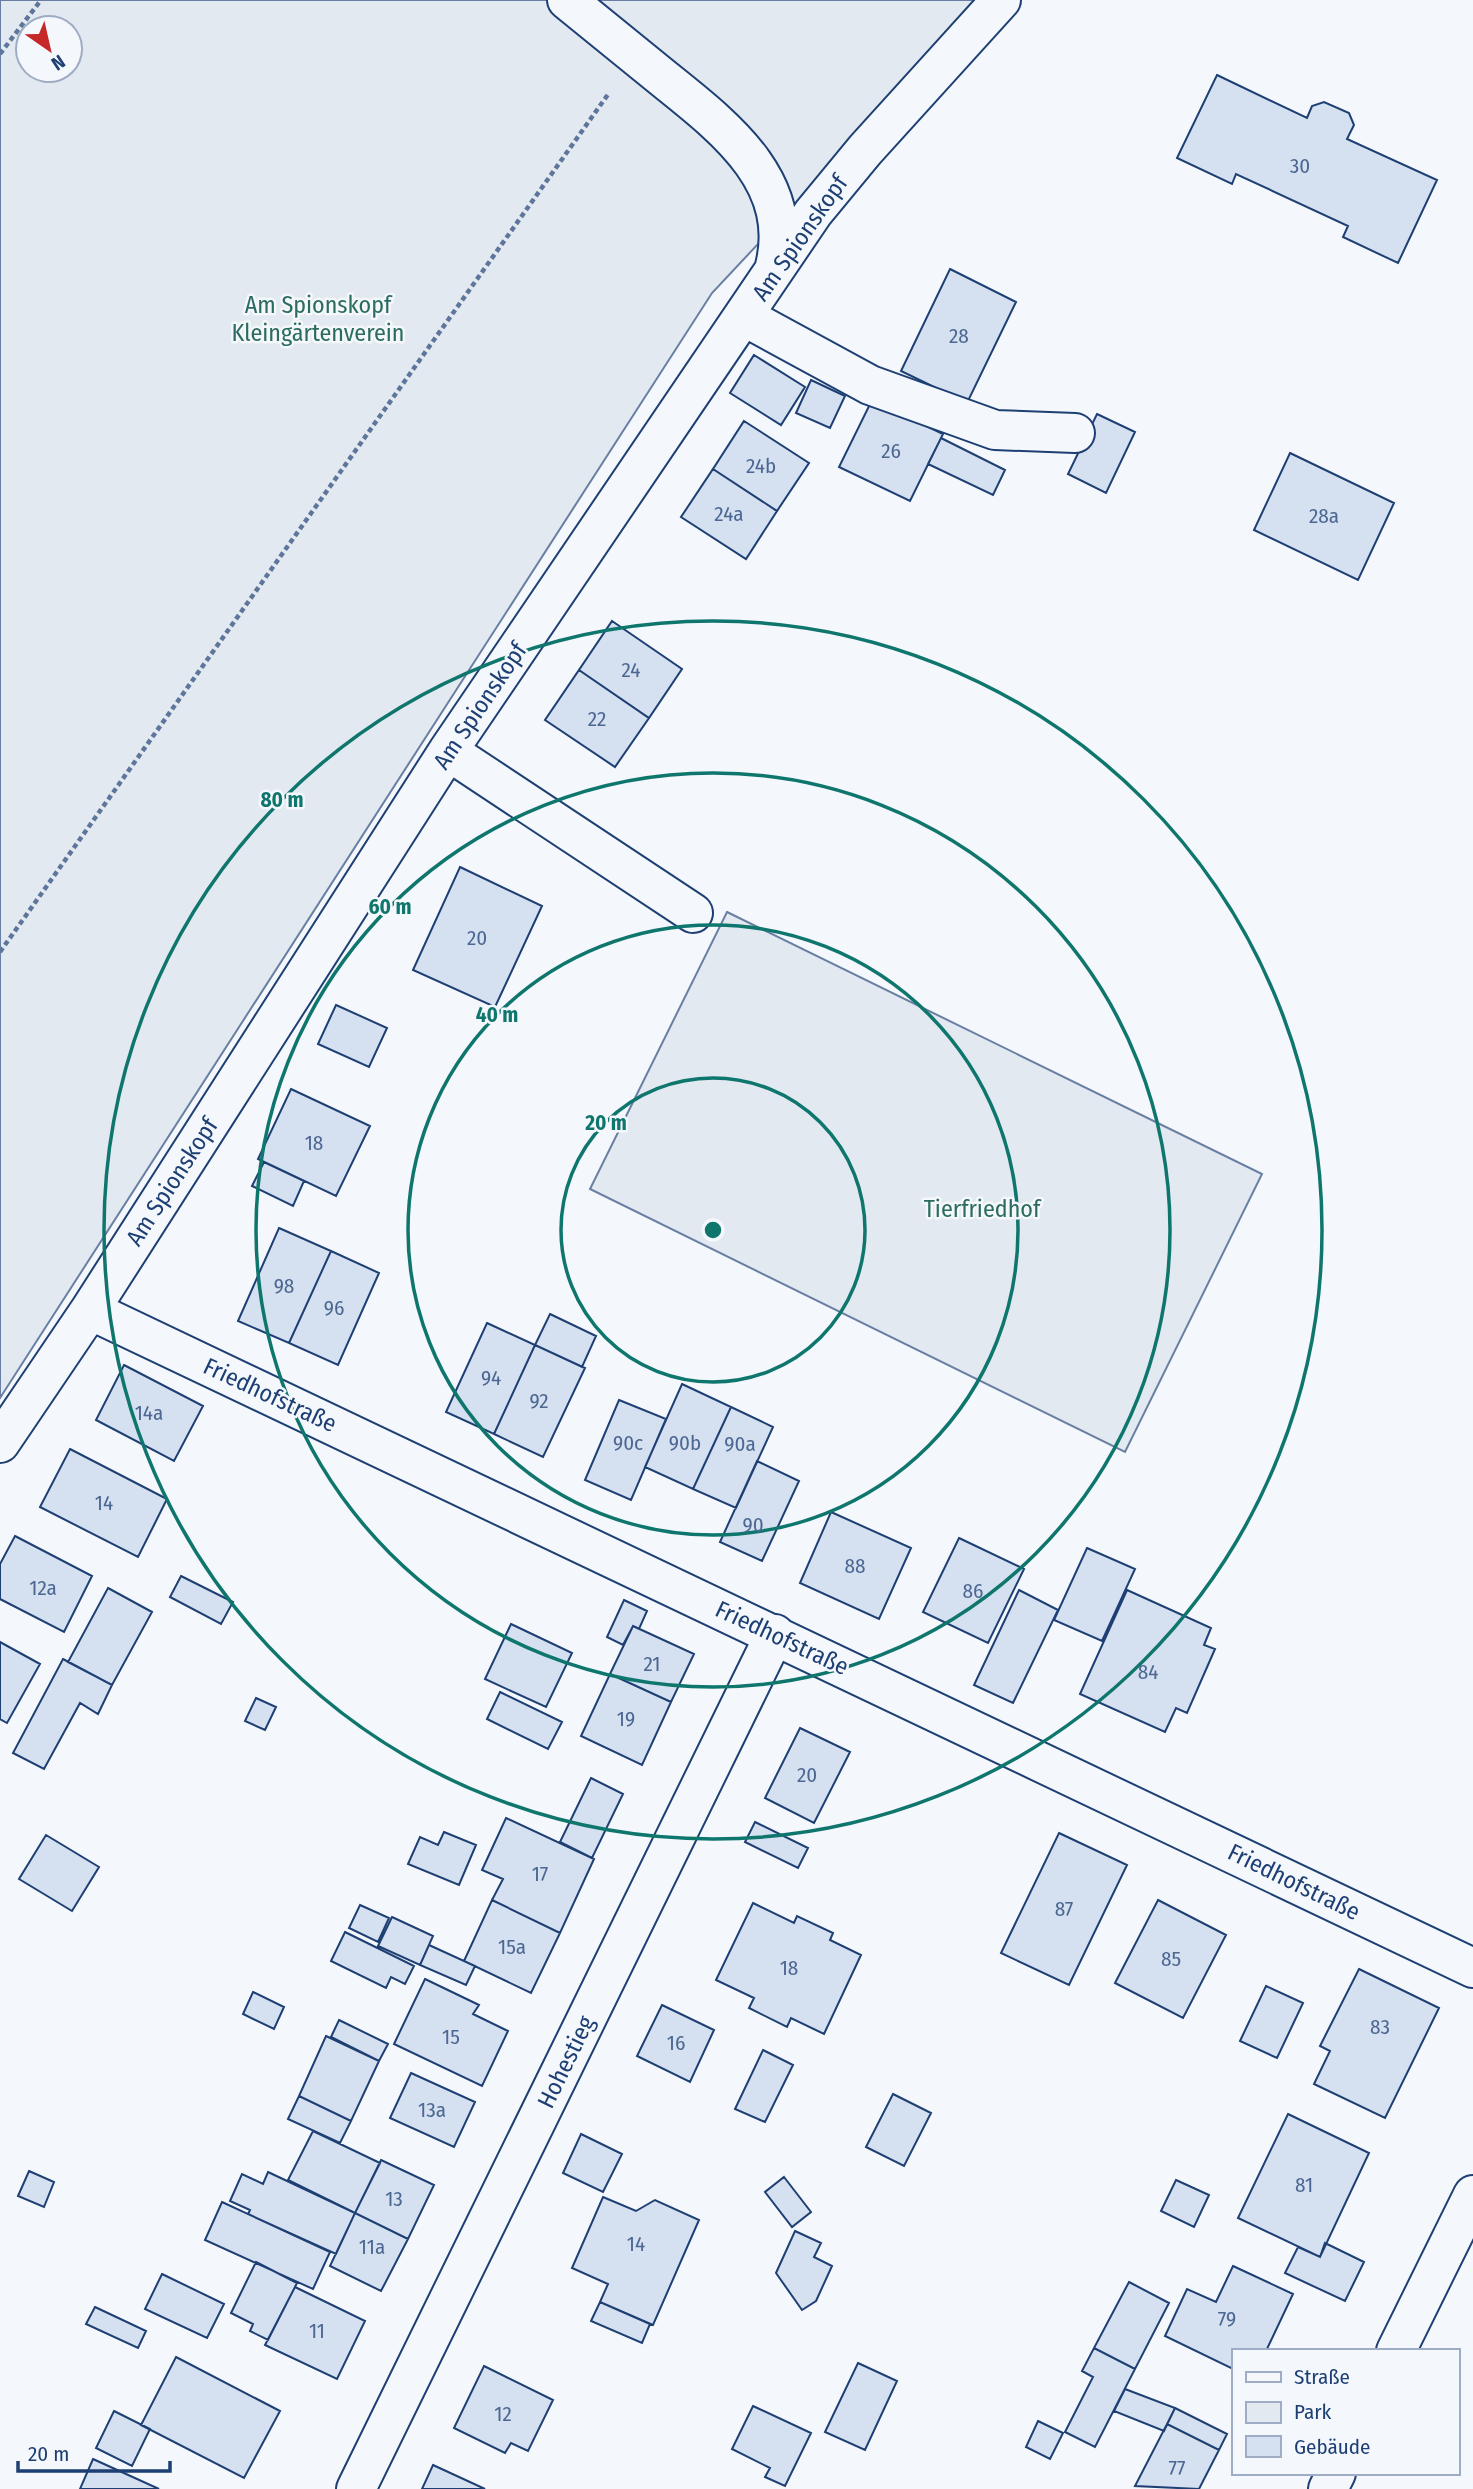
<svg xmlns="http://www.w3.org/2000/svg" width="1473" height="2489" viewBox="0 0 1473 2489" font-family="'Fira Sans Condensed',sans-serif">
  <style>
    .green { fill: #e3e9f0; stroke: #687fa3; stroke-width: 2; fill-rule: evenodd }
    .building { fill: #d5e0f0; stroke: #1d3f73; stroke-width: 2 }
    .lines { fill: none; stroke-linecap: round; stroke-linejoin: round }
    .minor-casing { stroke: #1d3f73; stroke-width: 42 }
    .path { stroke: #5e769c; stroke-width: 4.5; stroke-dasharray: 5 3.5; stroke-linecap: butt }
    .minor { stroke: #f4f7fb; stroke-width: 38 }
    .ring { fill: none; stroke: #0f766e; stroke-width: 3.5 }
    .labels { text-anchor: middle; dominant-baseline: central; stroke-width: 5; stroke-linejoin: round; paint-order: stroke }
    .number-label { font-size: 21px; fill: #4b6792 }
    .street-label { font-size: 24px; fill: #1d3f73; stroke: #f4f7fb }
    .park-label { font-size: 24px; fill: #2c6c60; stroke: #f4f7fb }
    .centre { fill: #0f766e; stroke: #f4f7fb; stroke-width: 3.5 }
    .ring-label { font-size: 21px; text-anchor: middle; font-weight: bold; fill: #0f766e; stroke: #f4f7fb; stroke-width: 5; stroke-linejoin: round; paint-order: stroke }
  </style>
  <rect width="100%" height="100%" fill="#f4f7fb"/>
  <path class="green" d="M 0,0 L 993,0 L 865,130 L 712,293 L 0,1398 ZM 28,28 L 70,28 L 70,70 L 28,70 Z
    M 727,912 L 1262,1174 L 1125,1452 L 590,1189 Z"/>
  <path class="building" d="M 1217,75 L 1307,118 L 1312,106 L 1324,102 L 1349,113 L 1354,125 L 1347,139 L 1437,180 L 1398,263 L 1343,237 L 1348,226 L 1236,174 L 1232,184 L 1177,158 Z
    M 950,269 L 1016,302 L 967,403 L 901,371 Z
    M 754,355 L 805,387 L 781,425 L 730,393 Z
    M 811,380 L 845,396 L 830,428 L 796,413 Z
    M 872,400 L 943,434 L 910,501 L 839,467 Z
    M 1097,414 L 1135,432 L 1106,493 L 1068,474 Z
    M 744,421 L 809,463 L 777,511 L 713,469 Z
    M 941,438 L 1005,470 L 993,495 L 928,464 Z
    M 1290,453 L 1394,503 L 1358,580 L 1254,530 Z
    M 713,469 L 777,511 L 746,559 L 681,517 Z
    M 612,621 L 682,669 L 649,718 L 579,670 Z
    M 579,670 L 649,718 L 615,767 L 545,720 Z
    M 460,867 L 542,906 L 495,1007 L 413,970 Z
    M 336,1005 L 387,1028 L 369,1067 L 318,1044 Z
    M 291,1089 L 370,1126 L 336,1196 L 258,1159 Z
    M 264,1162 L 304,1181 L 293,1206 L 252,1186 Z
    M 279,1228 L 331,1251 L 289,1343 L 238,1321 Z
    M 331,1251 L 379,1273 L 338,1365 L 289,1343 Z
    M 550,1314 L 596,1336 L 582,1367 L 535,1345 Z
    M 487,1323 L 535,1345 L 494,1434 L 446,1412 Z
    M 535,1345 L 585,1368 L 543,1457 L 494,1434 Z
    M 124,1365 L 203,1406 L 174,1461 L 96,1420 Z
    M 682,1384 L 731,1407 L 693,1489 L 645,1467 Z
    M 619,1400 L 666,1419 L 631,1500 L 585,1480 Z
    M 731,1407 L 773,1427 L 736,1508 L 693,1489 Z
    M 70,1449 L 167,1499 L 138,1557 L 40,1507 Z
    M 757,1461 L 799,1481 L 762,1561 L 720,1542 Z
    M 831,1512 L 911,1548 L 879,1619 L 800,1583 Z
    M 15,1536 L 92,1576 L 64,1632 L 0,1599 L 0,1564 Z
    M 959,1538 L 1024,1569 L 988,1643 L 923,1612 Z
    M 1087,1548 L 1135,1569 L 1102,1641 L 1054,1620 Z
    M 181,1576 L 233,1602 L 221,1624 L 170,1597 Z
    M 108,1588 L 152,1612 L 112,1685 L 68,1662 Z
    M 1019,1590 L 1058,1610 L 1013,1703 L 974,1685 Z
    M 1127,1590 L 1211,1628 L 1204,1645 L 1215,1649 L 1187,1713 L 1176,1708 L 1165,1732 L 1080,1694 Z
    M 624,1600 L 647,1611 L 639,1629 L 633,1626 L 623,1645 L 607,1637 Z
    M 511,1624 L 572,1653 L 546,1707 L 485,1679 Z
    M 633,1626 L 694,1654 L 671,1702 L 610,1674 Z
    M 0,1642 L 40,1664 L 7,1723 L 0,1719 Z
    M 63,1659 L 112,1685 L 98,1714 L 80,1703 L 44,1769 L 13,1753 Z
    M 610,1674 L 671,1702 L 642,1765 L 581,1736 Z
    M 500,1692 L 562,1722 L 548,1749 L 487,1719 Z
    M 256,1698 L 276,1707 L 265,1730 L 245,1721 Z
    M 800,1728 L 850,1752 L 814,1823 L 765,1798 Z
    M 591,1778 L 623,1794 L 592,1858 L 560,1842 Z
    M 506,1818 L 594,1859 L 560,1933 L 492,1900 L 503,1879 L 482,1870 Z
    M 755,1822 L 808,1848 L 798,1868 L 745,1842 Z
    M 444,1832 L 476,1845 L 459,1885 L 408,1864 L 420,1837 L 438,1845 Z
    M 1059,1833 L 1127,1865 L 1069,1985 L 1001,1953 Z
    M 46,1835 L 99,1867 L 72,1911 L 19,1879 Z
    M 492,1900 L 560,1933 L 531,1993 L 464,1961 Z
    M 1158,1900 L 1226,1935 L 1183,2018 L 1115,1983 Z
    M 753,1903 L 794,1923 L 797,1916 L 833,1933 L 830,1940 L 861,1955 L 824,2034 L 791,2018 L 787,2027 L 749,2008 L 754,1998 L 716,1980 Z
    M 360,1905 L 389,1918 L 378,1942 L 349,1928 Z
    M 392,1917 L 433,1936 L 420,1965 L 378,1946 Z
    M 345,1932 L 414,1966 L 405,1984 L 391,1977 L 386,1988 L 331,1961 Z
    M 429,1945 L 475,1966 L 466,1985 L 420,1965 Z
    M 1359,1969 L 1439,2008 L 1385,2118 L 1314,2084 L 1330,2051 L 1320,2046 Z
    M 425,1979 L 479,2005 L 473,2014 L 508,2031 L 482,2086 L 394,2044 Z
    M 1266,1986 L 1303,2003 L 1277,2058 L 1240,2041 Z
    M 253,1992 L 284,2007 L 274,2029 L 243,2014 Z
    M 662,2005 L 714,2030 L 690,2082 L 637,2056 Z
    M 339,2020 L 388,2044 L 379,2061 L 331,2037 Z
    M 326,2036 L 379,2061 L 351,2121 L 299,2096 Z
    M 763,2050 L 793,2065 L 765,2122 L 735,2109 Z
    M 411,2073 L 475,2102 L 454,2147 L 390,2118 Z
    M 893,2094 L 931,2113 L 904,2166 L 866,2147 Z
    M 299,2096 L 351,2121 L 340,2143 L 288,2119 Z
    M 1288,2114 L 1369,2153 L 1320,2257 L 1238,2218 Z
    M 313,2131 L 380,2163 L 355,2213 L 288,2180 Z
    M 581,2134 L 622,2154 L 603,2192 L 563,2173 Z
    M 381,2160 L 434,2185 L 408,2239 L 355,2213 Z
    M 29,2171 L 54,2182 L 44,2207 L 18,2196 Z
    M 268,2172 L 355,2213 L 336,2254 L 248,2214 L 250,2210 L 230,2201 L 242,2174 L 263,2184 Z
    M 784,2177 L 811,2212 L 792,2227 L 765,2192 Z
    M 1176,2180 L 1209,2195 L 1194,2227 L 1161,2211 Z
    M 603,2197 L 636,2211 L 655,2200 L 699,2220 L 653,2325 L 600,2302 L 608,2284 L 572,2268 Z
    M 222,2202 L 330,2252 L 313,2289 L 205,2240 Z
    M 355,2213 L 408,2239 L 381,2291 L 330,2266 Z
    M 795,2231 L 821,2243 L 814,2257 L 832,2266 L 816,2301 L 802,2310 L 776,2273 Z
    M 1325,2243 L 1364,2262 L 1345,2301 L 1285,2273 L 1298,2247 L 1320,2257 Z
    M 256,2262 L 297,2283 L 268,2340 L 250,2331 L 253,2324 L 231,2313 Z
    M 1233,2266 L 1293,2294 L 1266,2351 L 1233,2351 L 1233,2369 L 1165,2336 L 1187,2289 L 1216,2302 Z
    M 162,2274 L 224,2304 L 207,2338 L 145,2309 Z
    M 1129,2282 L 1169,2303 L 1135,2369 L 1094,2348 Z
    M 295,2287 L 365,2321 L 337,2379 L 265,2345 Z
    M 600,2302 L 650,2324 L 642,2343 L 591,2321 Z
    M 95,2307 L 146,2331 L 138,2348 L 86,2324 Z
    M 1094,2348 L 1135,2369 L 1095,2447 L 1065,2432 L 1093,2377 L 1082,2371 Z
    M 176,2357 L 280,2411 L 244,2478 L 141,2425 Z
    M 858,2363 L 897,2381 L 865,2450 L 825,2432 Z
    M 484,2366 L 553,2400 L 528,2451 L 511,2443 L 505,2453 L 454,2428 Z
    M 1125,2389 L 1175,2408 L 1164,2431 L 1114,2411 Z
    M 753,2406 L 811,2433 L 785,2486 L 765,2477 L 770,2468 L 732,2449 Z
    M 1175,2408 L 1227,2434 L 1219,2450 L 1167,2424 Z
    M 114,2411 L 150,2429 L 132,2466 L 96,2448 Z
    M 1038,2421 L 1063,2433 L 1050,2459 L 1026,2447 Z
    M 1167,2424 L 1219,2450 L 1199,2489 L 1135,2486 Z
    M 93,2459 L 159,2489 L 80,2489 Z
    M 433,2465 L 485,2489 L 422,2489 Z"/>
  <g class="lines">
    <g class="minor-casing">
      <path id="minor" d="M 567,0 C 599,26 631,52 663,78 C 724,127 798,182 774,270
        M 745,317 L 870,385 L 995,430 L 1075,433
        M 448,751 L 693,913
        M 90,1310 L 1473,1968
        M 0,1443 L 90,1310 L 448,751 L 813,213 L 865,150 L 1001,0
        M 1396,2351 L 1473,2195
        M 356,2489 L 775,1634
        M 1328,2489 L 1336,2473"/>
    </g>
    <path class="path" d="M 0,54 L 41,0
      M 0,952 L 609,93"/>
    <use href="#minor" class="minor"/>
  </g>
  <g class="ring">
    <circle cx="713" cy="1230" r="152"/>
    <circle cx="713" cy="1230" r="305"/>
    <circle cx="713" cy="1230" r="457"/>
    <circle cx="713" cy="1230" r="609"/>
  </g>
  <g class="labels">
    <g class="number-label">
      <text x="1300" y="166">30</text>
      <text x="959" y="336">28</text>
      <text x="891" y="451">26</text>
      <text x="761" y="466">24b</text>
      <text x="729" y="514">24a</text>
      <text x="1324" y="516">28a</text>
      <text x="631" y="670">24</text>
      <text x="597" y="719">22</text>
      <text x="477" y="938">20</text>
      <text x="314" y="1143">18</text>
      <text x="284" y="1286">98</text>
      <text x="334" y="1308">96</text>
      <text x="491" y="1378">94</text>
      <text x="539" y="1401">92</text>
      <text x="149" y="1413">14a</text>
      <text x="628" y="1443">90c</text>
      <text x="685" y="1443">90b</text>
      <text x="740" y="1444">90a</text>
      <text x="104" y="1503">14</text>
      <text x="753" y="1525">90</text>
      <text x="855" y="1566">88</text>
      <text x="43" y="1588">12a</text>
      <text x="973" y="1591">86</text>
      <text x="652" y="1664">21</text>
      <text x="1148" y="1672">84</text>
      <text x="626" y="1719">19</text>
      <text x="807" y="1775">20</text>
      <text x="540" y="1874">17</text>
      <text x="1064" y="1909">87</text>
      <text x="512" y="1947">15a</text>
      <text x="1171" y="1959">85</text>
      <text x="789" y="1968">18</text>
      <text x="1380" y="2027">83</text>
      <text x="451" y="2037">15</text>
      <text x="676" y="2043">16</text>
      <text x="432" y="2110">13a</text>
      <text x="1304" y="2185">81</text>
      <text x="394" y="2199">13</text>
      <text x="636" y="2244">14</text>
      <text x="372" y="2247">11a</text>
      <text x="1227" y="2319">79</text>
      <text x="317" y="2331">11</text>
      <text x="503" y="2414">12</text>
      <text x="1177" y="2468">77</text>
    </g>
    <g class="street-label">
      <text transform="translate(800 238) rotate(-55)">Am Spionskopf</text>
      <text transform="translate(480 706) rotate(-56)">Am Spionskopf</text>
      <text transform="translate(172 1182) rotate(-57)">Am Spionskopf</text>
      <text transform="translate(270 1395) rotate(25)">Friedhofstraße</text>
      <text transform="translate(782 1638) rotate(25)">Friedhofstraße</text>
      <text transform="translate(1294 1882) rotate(26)">Friedhofstraße</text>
      <text transform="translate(566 2062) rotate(-64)">Hohestieg</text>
    </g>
    <g class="park-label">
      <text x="318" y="305">Am Spionskopf<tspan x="318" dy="28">Kleingärtenverein</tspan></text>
      <text x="982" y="1209">Tierfriedhof</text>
    </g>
  </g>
  <circle cx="713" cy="1230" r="10" class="centre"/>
  <g class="ring-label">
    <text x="282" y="807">80 m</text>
    <text x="390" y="914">60 m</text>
    <text x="497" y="1022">40 m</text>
    <text x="606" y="1130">20 m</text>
  </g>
  <rect x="1232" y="2349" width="228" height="126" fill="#f4f7fb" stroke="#9eadc5" stroke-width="2"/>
  <rect x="1246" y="2372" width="35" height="10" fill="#f4f7fb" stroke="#9eadc5" stroke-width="2"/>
  <text x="1294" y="2384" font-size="21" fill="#1d3f73">Straße</text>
  <rect x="1246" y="2402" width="35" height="21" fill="#e3e9f0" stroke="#9eadc5" stroke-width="2"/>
  <text x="1294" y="2419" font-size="21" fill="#1d3f73">Park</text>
  <rect x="1246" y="2436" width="35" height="21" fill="#d5e0f0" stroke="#9eadc5" stroke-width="2"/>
  <text x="1294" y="2454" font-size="21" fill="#1d3f73">Gebäude</text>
  <g transform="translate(49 49) rotate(146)"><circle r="33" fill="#f4f7fb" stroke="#9eadc5" stroke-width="2"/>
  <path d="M0-5L12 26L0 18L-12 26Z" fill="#c62828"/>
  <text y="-10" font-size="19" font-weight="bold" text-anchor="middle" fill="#1d3f73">N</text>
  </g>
  <path d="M18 2461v10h152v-10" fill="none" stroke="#1d3f73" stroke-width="3.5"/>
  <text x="28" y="2461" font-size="21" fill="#1d3f73" stroke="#f4f7fb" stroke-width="5" paint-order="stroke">20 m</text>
</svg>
